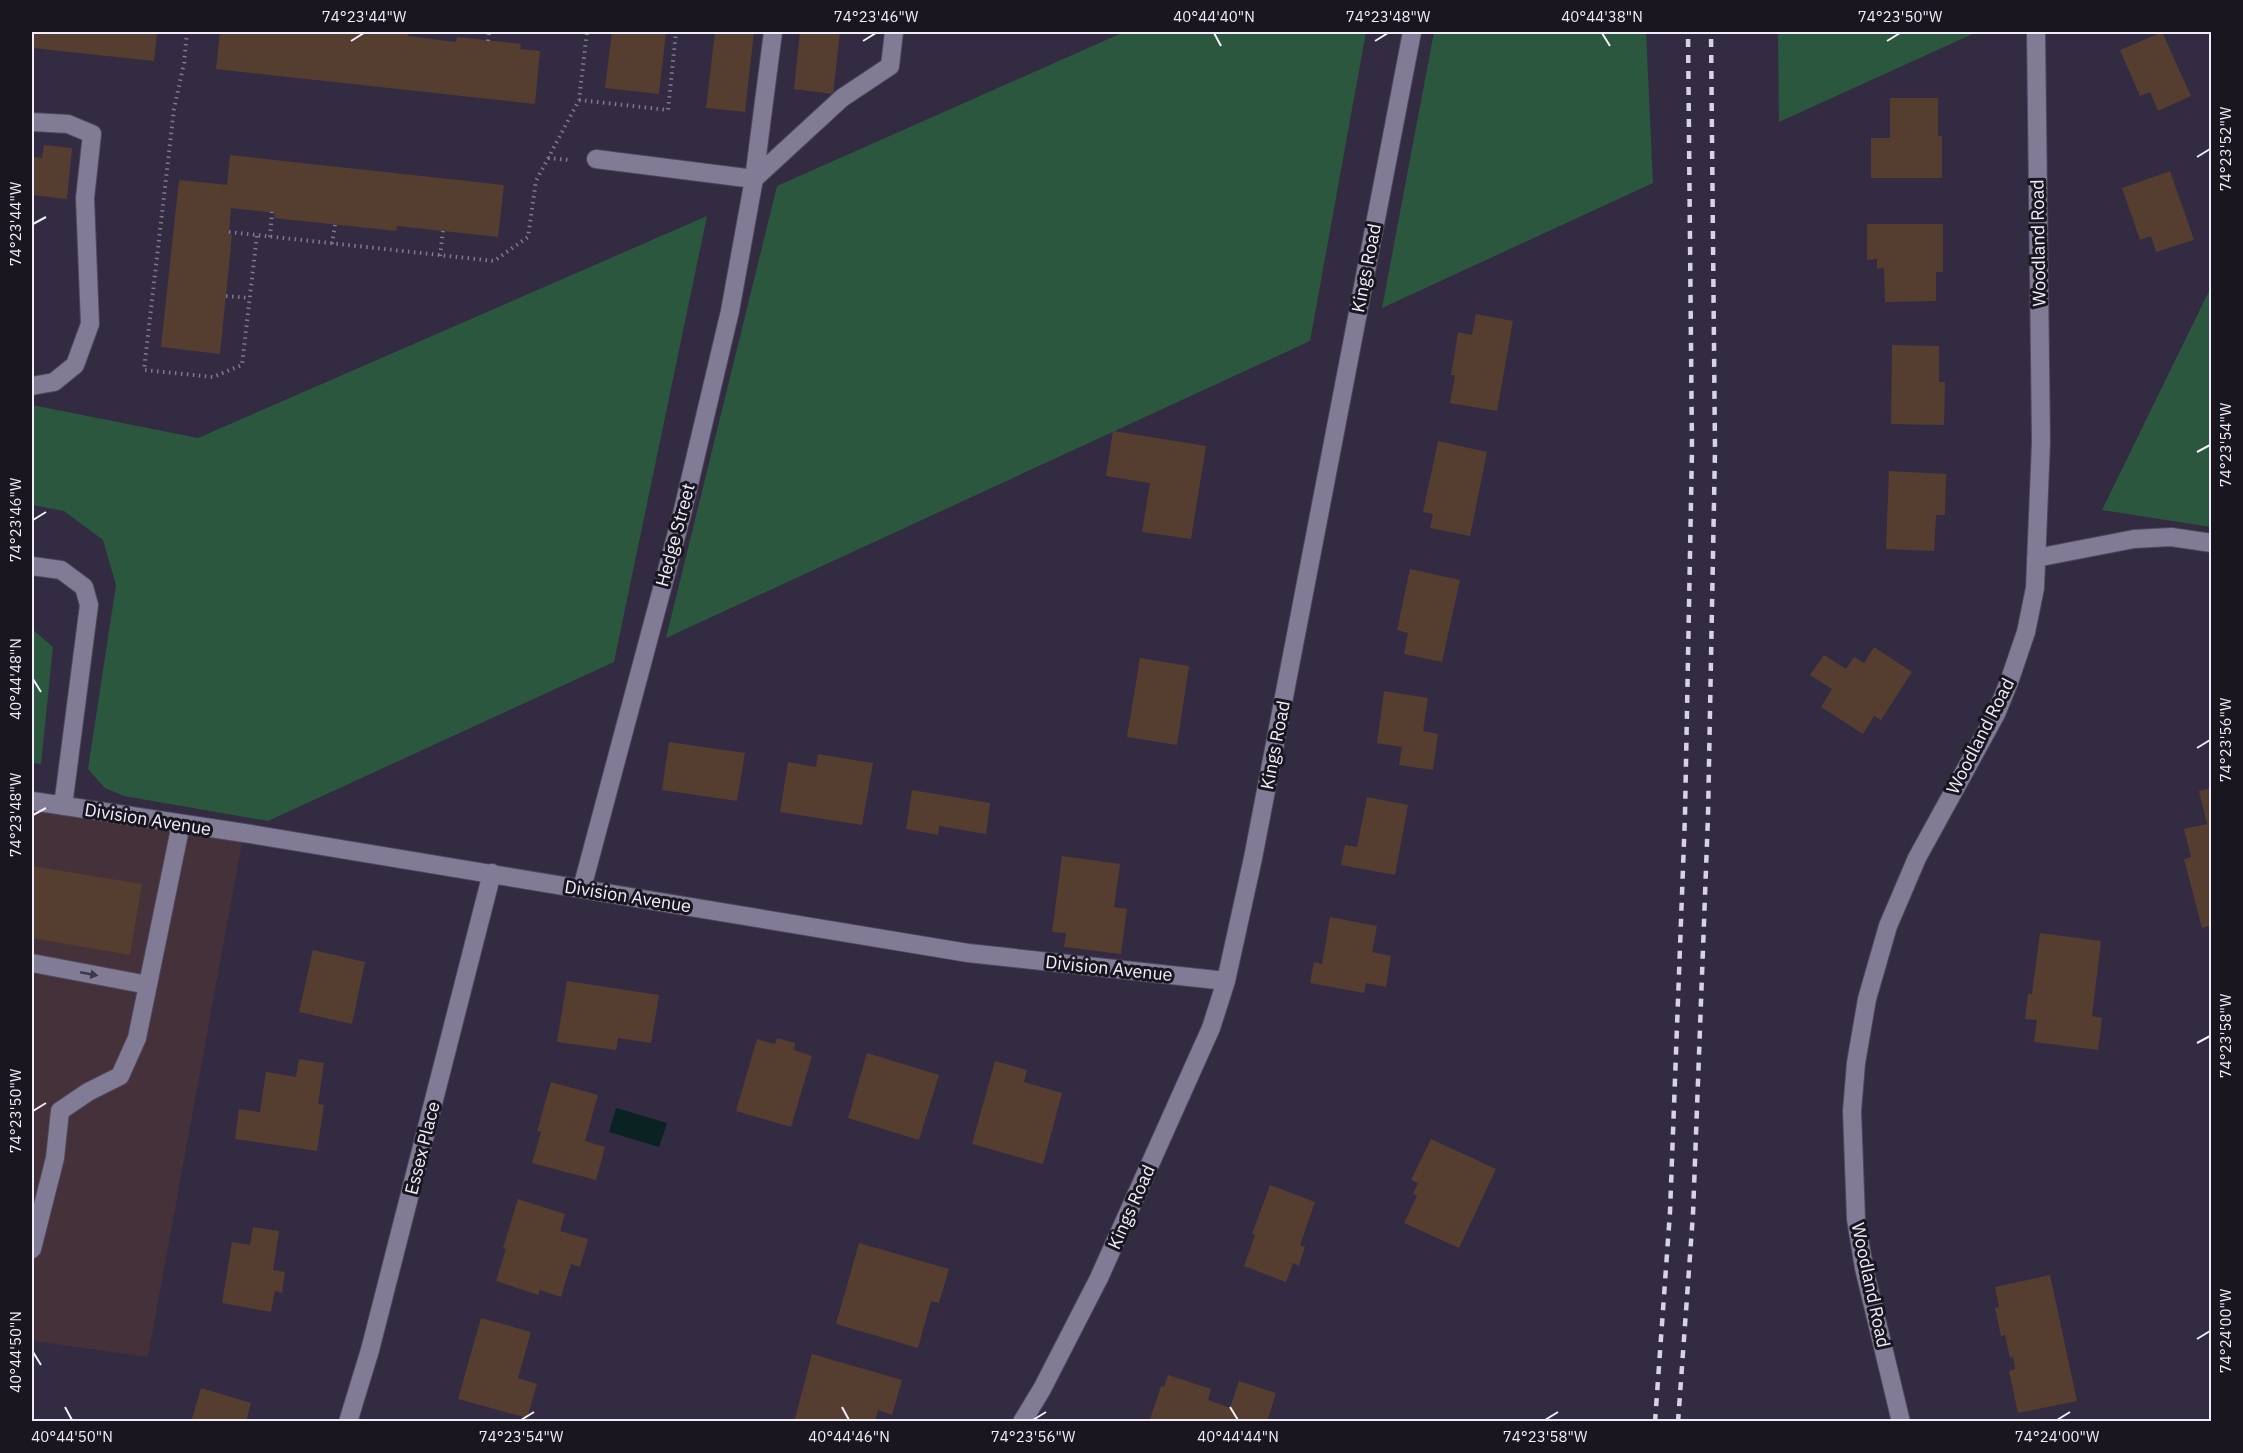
<svg xmlns="http://www.w3.org/2000/svg" width="2243" height="1453" viewBox="0 0 2243 1453" font-family="'IBM Plex Sans',sans-serif">
  <style>
    .commercial { fill: #443139 }
    .green { fill: #2c573f }
    .water { fill: #0a2222 }
    .building { fill: #553e30 }
    .lines { fill: none; stroke-linecap: round; stroke-linejoin: round }
    .minor-casing { stroke: #4e485b; stroke-width: 20 }
    .path { stroke: #807a8d; stroke-width: 4; stroke-dasharray: 1.5 4.5; stroke-linecap: butt }
    .minor { stroke: #827b95; stroke-width: 18 }
    .rail { stroke: #d7d3e2; stroke-width: 4.5; stroke-dasharray: 8 8; stroke-linecap: butt }
    .oneway { fill: #3e3949 }
    .ticks { fill: none; stroke: #f1eefc; stroke-width: 2 }
    .labels { text-anchor: middle; dominant-baseline: central; stroke-width: 6; stroke-linejoin: round; paint-order: stroke }
    .street-label { font-size: 18px; fill: #f1eefc; stroke: #191620 }
    .neatline { fill: none; stroke: #f1eefc; stroke-width: 2 }
    .ticks-label { font-size: 15px; text-anchor: middle; fill: #f1eefc }
  </style>
  <rect width="100%" height="100%" fill="#322b41"/>
  <path class="commercial" d="M 32,801 L 244,832 L 148,1357 L 32,1341 Z"/>
  <path class="green" d="M 1124,32 L 1366,32 L 1310,341 L 666,638 L 777,186 Z
    M 1434,32 L 1646,32 L 1653,183 L 1382,308 Z
    M 1778,32 L 1977,32 L 1779,122 Z
    M 707,216 L 614,662 L 268,821 L 124,796 L 105,788 L 88,769 L 116,585 L 103,540 L 64,511 L 32,505 L 32,405 L 198,438 Z
    M 2211,287 L 2211,527 L 2102,510 Z
    M 32,629 L 53,647 L 41,764 L 32,763 Z"/>
  <path class="water" d="M 616,1108 L 667,1123 L 659,1147 L 609,1132 Z"/>
  <path class="building" d="M 32,32 L 157,32 L 154,61 L 32,48 Z
    M 220,32 L 397,32 L 409,33 L 408,36 L 456,42 L 457,37 L 521,44 L 520,49 L 540,51 L 535,104 L 216,69 Z
    M 612,32 L 666,32 L 659,94 L 605,88 Z
    M 715,32 L 754,32 L 745,112 L 706,108 Z
    M 800,32 L 840,32 L 833,94 L 794,89 Z
    M 2162,32 L 2191,96 L 2158,111 L 2150,92 L 2140,96 L 2120,50 Z
    M 1890,98 L 1938,98 L 1938,136 L 1942,136 L 1942,178 L 1871,178 L 1871,138 L 1890,138 Z
    M 44,145 L 72,148 L 67,199 L 32,195 L 32,157 L 42,158 Z
    M 230,155 L 504,185 L 498,237 L 397,226 L 396,231 L 274,218 L 275,213 L 231,208 L 229,235 L 232,235 L 220,354 L 161,347 L 179,180 L 227,185 Z
    M 2170,171 L 2194,240 L 2156,252 L 2151,236 L 2140,240 L 2122,188 Z
    M 1867,224 L 1943,224 L 1943,272 L 1936,272 L 1936,301 L 1885,302 L 1884,268 L 1877,269 L 1877,259 L 1867,260 Z
    M 1476,314 L 1513,321 L 1497,411 L 1450,403 L 1455,375 L 1451,375 L 1458,332 L 1472,335 Z
    M 1892,345 L 1939,346 L 1939,382 L 1945,382 L 1944,425 L 1891,424 Z
    M 1113,431 L 1206,446 L 1191,539 L 1142,532 L 1150,483 L 1106,476 Z
    M 1438,441 L 1487,452 L 1470,536 L 1430,528 L 1433,514 L 1423,512 Z
    M 1889,471 L 1946,474 L 1945,515 L 1936,515 L 1934,551 L 1886,549 Z
    M 1410,569 L 1460,580 L 1442,662 L 1404,654 L 1408,633 L 1397,630 Z
    M 1874,647 L 1912,672 L 1881,720 L 1874,716 L 1863,734 L 1821,707 L 1832,689 L 1810,675 L 1824,655 L 1846,669 L 1854,657 L 1864,663 Z
    M 1140,658 L 1189,666 L 1177,745 L 1127,737 Z
    M 1384,691 L 1428,698 L 1423,731 L 1438,734 L 1433,770 L 1399,765 L 1402,747 L 1377,743 Z
    M 669,742 L 745,753 L 737,801 L 662,790 Z
    M 818,754 L 873,763 L 862,825 L 780,812 L 788,762 L 816,767 Z
    M 2212,788 L 2212,925 L 2202,928 L 2184,859 L 2191,857 L 2184,829 L 2207,824 L 2199,791 Z
    M 912,790 L 990,803 L 986,834 L 939,826 L 938,835 L 906,829 Z
    M 1367,797 L 1408,805 L 1395,875 L 1341,865 L 1345,845 L 1357,847 Z
    M 1062,856 L 1120,864 L 1114,907 L 1127,909 L 1121,954 L 1064,947 L 1066,933 L 1052,932 Z
    M 32,866 L 142,884 L 130,955 L 32,938 Z
    M 1330,917 L 1377,926 L 1372,952 L 1391,956 L 1386,987 L 1366,983 L 1364,993 L 1310,983 L 1314,962 L 1322,964 Z
    M 2040,933 L 2101,941 L 2092,1016 L 2102,1018 L 2098,1050 L 2034,1042 L 2037,1020 L 2025,1019 L 2028,994 L 2032,994 Z
    M 313,950 L 365,962 L 352,1024 L 299,1012 Z
    M 567,981 L 659,995 L 651,1043 L 618,1038 L 616,1050 L 557,1042 Z
    M 777,1038 L 795,1043 L 794,1050 L 812,1056 L 791,1127 L 736,1111 L 757,1039 L 775,1044 Z
    M 867,1053 L 939,1075 L 919,1140 L 848,1118 Z
    M 299,1059 L 324,1063 L 318,1104 L 324,1105 L 317,1151 L 235,1139 L 239,1109 L 260,1112 L 266,1072 L 296,1077 Z
    M 995,1061 L 1027,1070 L 1024,1082 L 1062,1093 L 1043,1164 L 972,1144 Z
    M 551,1082 L 598,1095 L 585,1141 L 605,1147 L 596,1180 L 532,1163 L 541,1132 L 537,1131 Z
    M 1431,1139 L 1496,1169 L 1459,1248 L 1404,1223 L 1417,1196 L 1413,1194 L 1418,1183 L 1411,1180 Z
    M 1270,1185 L 1315,1202 L 1300,1245 L 1305,1247 L 1299,1266 L 1293,1263 L 1286,1282 L 1244,1266 L 1255,1235 L 1252,1234 Z
    M 518,1199 L 565,1214 L 560,1231 L 588,1239 L 580,1267 L 571,1264 L 561,1297 L 540,1290 L 538,1295 L 496,1281 L 506,1249 L 503,1248 Z
    M 253,1227 L 279,1231 L 273,1270 L 285,1272 L 282,1293 L 275,1291 L 271,1312 L 222,1303 L 232,1242 L 250,1245 Z
    M 859,1243 L 949,1269 L 939,1303 L 931,1301 L 918,1348 L 836,1324 Z
    M 2050,1275 L 2077,1401 L 2018,1413 L 2009,1371 L 2015,1369 L 2013,1357 L 2010,1358 L 2005,1335 L 2001,1336 L 1995,1308 L 1999,1307 L 1995,1287 Z
    M 481,1318 L 531,1332 L 518,1378 L 537,1384 L 527,1418 L 458,1399 Z
    M 812,1354 L 902,1380 L 892,1415 L 878,1410 L 875,1422 L 794,1422 Z
    M 1168,1375 L 1211,1389 L 1208,1400 L 1230,1408 L 1239,1381 L 1276,1393 L 1267,1422 L 1149,1422 L 1161,1386 L 1164,1387 Z
    M 201,1388 L 251,1403 L 246,1422 L 191,1422 Z"/>
  <g class="lines">
    <g class="minor-casing">
      <path id="minor" d="M 32,122 L 68,124 L 92,134 L 85,198 L 90,324 L 75,365 L 54,382 L 32,386
        M 596,159 L 754,179 L 842,98 L 890,66 L 894,32
        M 2036,558 L 2134,539 L 2171,537 L 2212,543
        M 32,566 L 61,570 L 84,587 L 89,605 L 63,806
        M 32,801 L 244,833 L 968,953 L 1226,981
        M 582,888 L 682,514 L 730,311 L 754,179 L 773,32
        M 32,963 L 148,985
        M 32,1249 L 55,1158 L 60,1111 L 88,1092 L 120,1076 L 137,1038 L 181,824
        M 348,1422 L 370,1350 L 492,873
        M 1022,1422 L 1042,1389 L 1099,1278 L 1211,1028 L 1226,981 L 1253,858 L 1412,32
        M 1901,1422 L 1864,1268 L 1856,1219 L 1852,1111 L 1856,1063 L 1867,999 L 1888,926 L 1917,858 L 1996,714 L 2009,682 L 2026,632 L 2035,588 L 2041,442 L 2036,32"/>
    </g>
    <path class="path" d="M 187,32 L 184,63 L 174,109 L 144,370 L 213,377 L 242,365 L 257,235
      M 607,32 L 612,32
      M 488,41 L 489,32
      M 579,100 L 668,110 L 676,32
      M 548,158 L 569,160
      M 229,232 L 494,261 L 528,237 L 536,181 L 579,100 L 587,32
      M 270,237 L 272,212
      M 332,244 L 335,225
      M 440,256 L 443,231
      M 226,296 L 250,298"/>
    <use href="#minor" class="minor"/>
    <path class="rail" d="M 1655,1422 L 1670,1212 L 1685,815 L 1692,449 L 1688,32
      M 1678,1422 L 1693,1214 L 1708,816 L 1715,450 L 1711,32"/>
  </g>
  <defs><path id="oneway-solid" d="M-6-.8H1V-3.2L6.5 0L1 3.2V.8H-6Z" transform="scale(1.5)"/></defs>
  <use class="oneway" href="#oneway-solid" transform="translate(89 974) rotate(11)"/>
  <path class="ticks" d="M 1214,33 L 1221,46M 1602,33 L 1610,46M 351,41 L 364,33M 863,41 L 876,33M 1375,41 L 1388,33M 1887,41 L 1900,33M 2197,157 L 2210,149M 33,224 L 46,217M 2197,452 L 2210,445M 33,520 L 46,512M 33,679 L 41,692M 2197,748 L 2210,740M 33,815 L 46,808M 2197,1043 L 2210,1036M 33,1111 L 46,1103M 2197,1339 L 2210,1331M 33,1352 L 41,1365M 65,1407 L 72,1420M 842,1407 L 849,1420M 1230,1407 L 1238,1420M 521,1420 L 534,1412M 1033,1420 L 1046,1412M 1545,1420 L 1558,1412M 2057,1420 L 2070,1412"/>
  <g class="labels">
    <g class="street-label">
      <text transform="translate(2038 243) rotate(-91)">Woodland Road</text>
      <text transform="translate(1366 268) rotate(-79)">Kings Road</text>
      <text transform="translate(675 535) rotate(-75)">Hedge Street</text>
      <text transform="translate(1980 736) rotate(-63)">Woodland Road</text>
      <text transform="translate(1275 745) rotate(-79)">Kings Road</text>
      <text transform="translate(148 819) rotate(9)">Division Avenue</text>
      <text transform="translate(628 896) rotate(9)">Division Avenue</text>
      <text transform="translate(1109 968) rotate(6)">Division Avenue</text>
      <text transform="translate(422 1148) rotate(-76)">Essex Place</text>
      <text transform="translate(1131 1207) rotate(-66)">Kings Road</text>
      <text transform="translate(1871 1285) rotate(78)">Woodland Road</text>
    </g>
  </g>
  <rect width="2243" height="1453" fill="none" stroke="#191620" stroke-width="66"/>
  <rect x="33" y="33" width="2177" height="1387" class="neatline"/>
  <g class="ticks-label">
    <text x="364" y="22">74°23'44"W</text>
    <text x="876" y="22">74°23'46"W</text>
    <text x="1214" y="22">40°44'40"N</text>
    <text x="1388" y="22">74°23'48"W</text>
    <text x="1602" y="22">40°44'38"N</text>
    <text x="1900" y="22">74°23'50"W</text>
    <text transform="translate(2226 149) rotate(-90)" y="5">74°23'52"W</text>
    <text transform="translate(16 224) rotate(-90)" y="5">74°23'44"W</text>
    <text transform="translate(2226 445) rotate(-90)" y="5">74°23'54"W</text>
    <text transform="translate(16 520) rotate(-90)" y="5">74°23'46"W</text>
    <text transform="translate(16 679) rotate(-90)" y="5">40°44'48"N</text>
    <text transform="translate(2226 740) rotate(-90)" y="5">74°23'56"W</text>
    <text transform="translate(16 815) rotate(-90)" y="5">74°23'48"W</text>
    <text transform="translate(2226 1036) rotate(-90)" y="5">74°23'58"W</text>
    <text transform="translate(16 1111) rotate(-90)" y="5">74°23'50"W</text>
    <text transform="translate(2226 1331) rotate(-90)" y="5">74°24'00"W</text>
    <text transform="translate(16 1352) rotate(-90)" y="5">40°44'50"N</text>
    <text x="72" y="1442">40°44'50"N</text>
    <text x="521" y="1442">74°23'54"W</text>
    <text x="849" y="1442">40°44'46"N</text>
    <text x="1033" y="1442">74°23'56"W</text>
    <text x="1238" y="1442">40°44'44"N</text>
    <text x="1545" y="1442">74°23'58"W</text>
    <text x="2057" y="1442">74°24'00"W</text>
  </g>
</svg>
